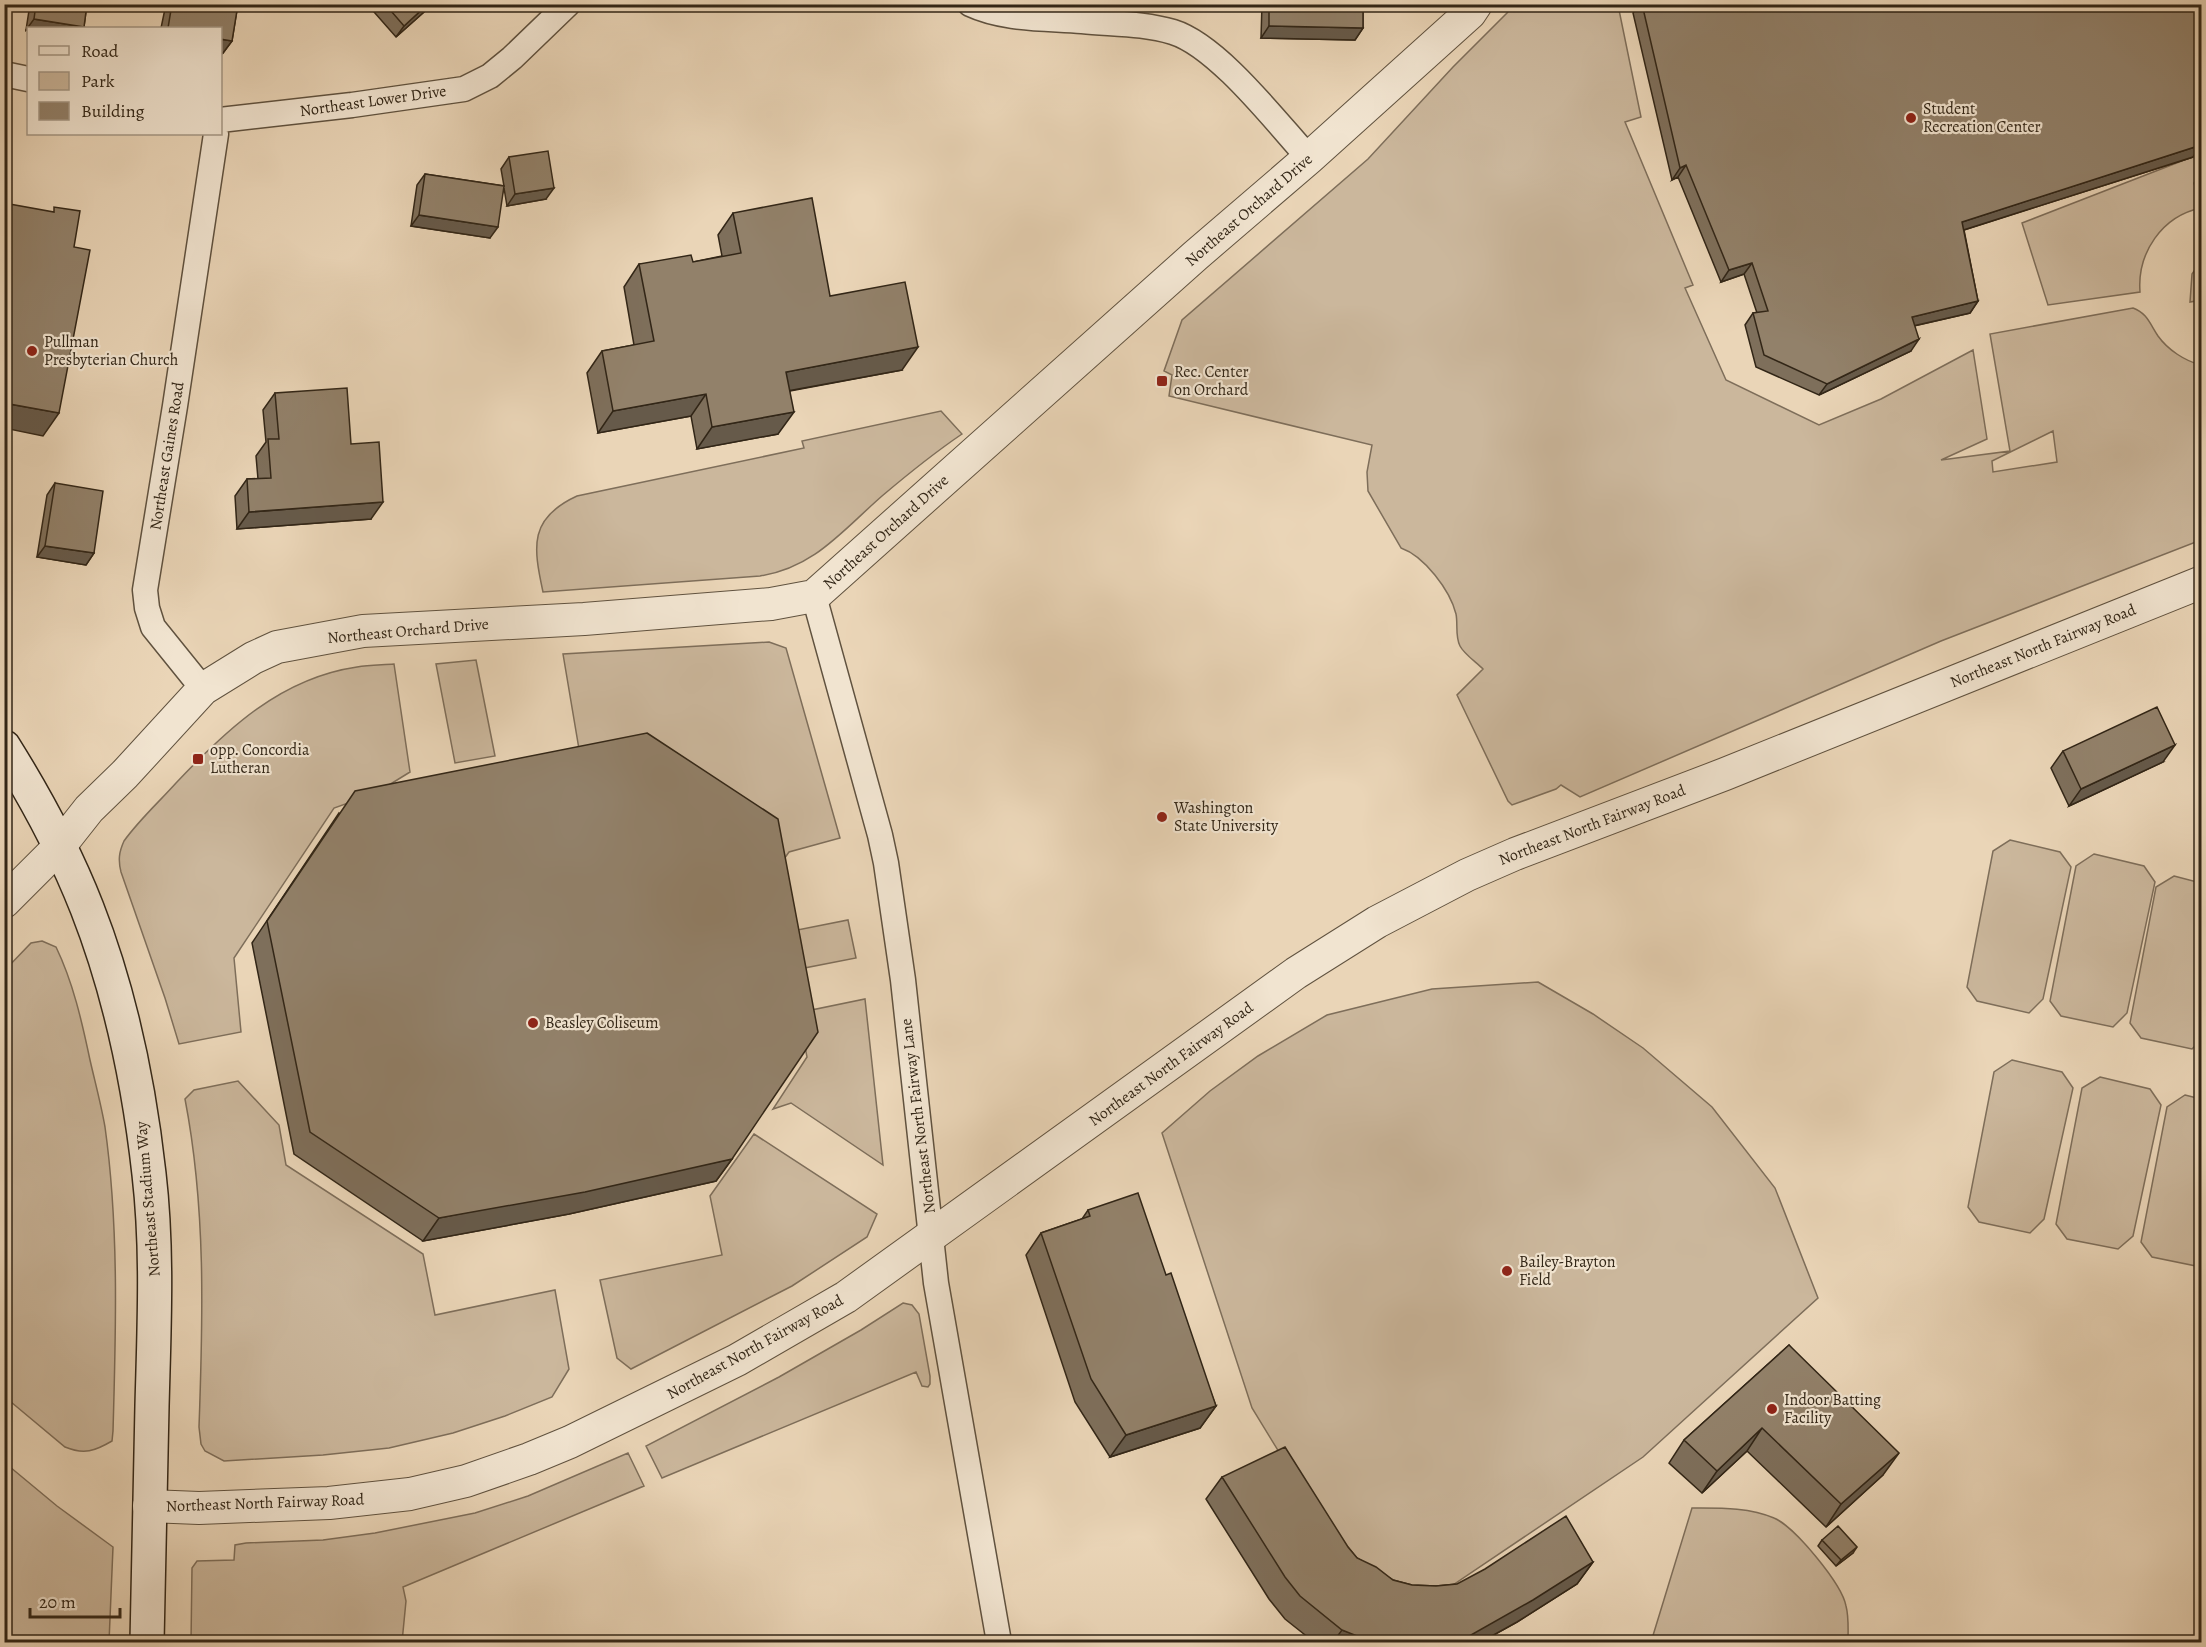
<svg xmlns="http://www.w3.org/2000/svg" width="2206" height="1647" viewBox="0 0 2206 1647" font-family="Alegreya,serif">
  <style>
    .green { fill: #cbb79c; stroke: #7e6e5a; stroke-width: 1.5; fill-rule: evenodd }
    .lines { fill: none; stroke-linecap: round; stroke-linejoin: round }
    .minor-casing { stroke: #60523f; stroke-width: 27 }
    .tertiary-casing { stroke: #60523f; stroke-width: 34 }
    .secondary-casing { stroke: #322617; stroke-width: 36 }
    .minor { stroke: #f1e4d0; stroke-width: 24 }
    .tertiary { stroke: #f1e4d0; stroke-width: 32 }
    .secondary { stroke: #f1e4d0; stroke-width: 33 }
    .wall { fill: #7e6f5b; stroke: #322617; stroke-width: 1.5 }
    .shaded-wall { fill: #665a4a; stroke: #322617; stroke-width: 1.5 }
    .building { fill: #92816a; stroke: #322617; stroke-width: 1.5 }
    .poi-dot { fill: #8f2418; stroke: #f1e4d0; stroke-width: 2 }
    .labels { text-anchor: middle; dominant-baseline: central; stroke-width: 4.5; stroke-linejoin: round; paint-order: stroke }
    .street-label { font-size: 16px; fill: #322617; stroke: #f1e4d0 }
    .poi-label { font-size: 16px; fill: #322617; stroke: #f1e4d0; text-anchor: start }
  </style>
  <rect width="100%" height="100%" fill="#ead5b7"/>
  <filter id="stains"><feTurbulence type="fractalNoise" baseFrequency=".00333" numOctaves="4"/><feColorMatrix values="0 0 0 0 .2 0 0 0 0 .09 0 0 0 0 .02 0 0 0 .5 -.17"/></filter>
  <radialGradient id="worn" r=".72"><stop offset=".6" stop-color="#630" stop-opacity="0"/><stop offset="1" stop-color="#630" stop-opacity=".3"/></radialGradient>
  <path class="green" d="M 1514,4 L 1618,5 L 1641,117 L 1625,122 L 1693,285 L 1685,288 L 1726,380 L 1819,425 L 1881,399 L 1973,350 L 1987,439 L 1941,460 L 2010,451 L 1990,334 L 2133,308 C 2147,313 2150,324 2158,336 C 2168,350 2185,361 2201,365 L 2201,540 L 1941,641 L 1580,797 L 1561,785 L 1556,789 L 1512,805 L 1508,801 L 1457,695 L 1483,669 C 1476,662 1464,654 1460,646 C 1455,637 1458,623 1456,614 C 1450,590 1424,556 1401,548 L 1368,491 L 1367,472 L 1372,445 L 1169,396 L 1172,375 L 1164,371 L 1182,320 L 1368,159 L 1453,67 L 1507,13 ZM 2053,431 L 2057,462 L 1993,472 L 1992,461 Z
    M 2201,143 L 2201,181 L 2194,183 L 2201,208 C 2162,216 2137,253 2140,292 L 2048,305 L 2022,223 L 2192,157 L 2189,147 Z
    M 2201,261 L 2201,300 L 2190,302 L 2192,274 Z
    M 941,411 L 962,434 C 934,453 908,474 882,496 C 843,530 814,568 760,576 L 543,592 C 533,546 529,518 577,496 L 804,448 L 802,441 Z
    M 769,642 L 786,648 L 840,838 L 789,852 L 770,879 L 579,749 L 563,654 Z
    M 476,660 L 495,756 L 455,763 L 436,664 Z
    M 394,664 L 410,772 L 376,793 L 334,808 L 234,958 L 241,1032 L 179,1044 L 165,998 L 121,872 C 118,860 119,852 124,841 C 139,820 159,802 176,783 C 227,729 281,678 357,667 C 369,665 382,665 394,664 Z
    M 2010,840 L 2060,852 L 2071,867 L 2043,999 L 2029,1013 L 1977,1001 L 1967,987 L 1993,851 Z
    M 2094,854 L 2144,866 L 2155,882 L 2127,1013 L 2113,1027 L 2061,1016 L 2050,1001 L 2076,866 Z
    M 2174,876 L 2201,883 L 2201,1040 L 2192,1049 L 2141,1038 L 2130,1023 L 2156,887 Z
    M 848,920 L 856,958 L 794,970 L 787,932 Z
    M 42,941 L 56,947 C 73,982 82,1022 90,1060 C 95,1082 101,1104 105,1127 C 119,1227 116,1330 113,1431 L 112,1441 C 95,1451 84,1455 65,1447 L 5,1397 L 5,970 L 31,943 Z
    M 1538,982 L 1593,1014 L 1643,1048 L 1712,1107 L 1775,1188 L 1818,1298 L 1643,1457 L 1438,1595 L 1355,1576 L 1252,1408 L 1162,1133 L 1210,1091 L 1258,1056 L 1327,1015 L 1432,989 Z
    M 865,999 L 883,1165 L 791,1103 L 773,1109 L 807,1057 L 800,1020 L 802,1012 Z
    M 2012,1060 L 2062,1072 L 2073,1088 L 2044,1219 L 2030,1233 L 1979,1222 L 1968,1207 L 1994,1072 Z
    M 2100,1077 L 2150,1089 L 2161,1105 L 2133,1236 L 2118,1249 L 2067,1239 L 2056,1224 L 2082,1088 Z
    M 238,1081 L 279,1125 L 286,1165 L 423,1254 L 435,1315 L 555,1290 L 569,1369 L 552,1397 L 505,1416 L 453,1433 L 389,1448 L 323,1455 L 224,1461 L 205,1451 L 201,1444 L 199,1427 C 203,1317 206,1208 185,1099 L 194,1090 Z
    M 2185,1095 L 2201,1099 L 2201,1267 L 2152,1257 L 2141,1242 L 2167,1107 Z
    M 754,1134 L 877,1214 L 867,1237 L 792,1286 L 631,1369 L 617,1358 L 600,1280 L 722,1255 L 710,1196 Z
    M 903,1303 L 912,1305 L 919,1314 L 930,1376 L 930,1384 L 928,1387 L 922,1386 L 916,1372 L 662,1478 L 646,1446 L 779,1377 L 861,1330 Z
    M 628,1453 L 644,1486 L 403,1587 L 406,1601 L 402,1642 L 191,1642 L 192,1568 L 197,1561 L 234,1560 L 235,1545 L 246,1543 L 323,1540 L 375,1533 L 475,1513 L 528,1496 Z
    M 4,1462 L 57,1506 L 113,1547 L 109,1642 L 5,1642 Z
    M 1692,1508 C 1719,1508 1749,1507 1774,1518 C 1794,1526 1842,1584 1846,1606 C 1849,1617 1848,1631 1848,1642 L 1651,1642 Z"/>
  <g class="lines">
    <g class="minor-casing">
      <path id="minor" d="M 970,4 C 1004,20 1045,18 1082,21 C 1112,24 1144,23 1173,32 C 1218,46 1276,122 1309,158
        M 4,74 L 28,79
        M 220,120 L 352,105 L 464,89 L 490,76 L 512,58 L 568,4
        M 814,596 L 880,835 L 886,863 L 903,980 L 936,1283 L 999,1642
        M 203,689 L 153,627 L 147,608 L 145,590 L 175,406 L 216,134"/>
    </g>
    <g class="tertiary-casing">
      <path id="tertiary" d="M 4,902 L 59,847 L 89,809 L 125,774 L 203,689 L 253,658 L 277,647 L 363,631 L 584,619 L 771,604 L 814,596 L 1195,256 L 1309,158 L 1470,13 L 1476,4
        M 149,1506 L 199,1508 L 329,1503 L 410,1494 L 466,1481 L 529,1459 L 570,1442 L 737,1360 L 846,1297 L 1296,973 L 1377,922 L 1467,875 L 1515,854 L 1725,774 L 2202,582"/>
    </g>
    <g class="secondary-casing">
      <path id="secondary" d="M 4,747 C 36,798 65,852 87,908 C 120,992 139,1084 149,1174 C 158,1251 154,1329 152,1406 C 150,1485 149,1564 147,1642"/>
    </g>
    <use href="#minor" class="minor"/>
    <use href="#tertiary" class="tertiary"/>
    <use href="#secondary" class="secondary"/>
  </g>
  <path class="wall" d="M 30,4 L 87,4 L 84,27 L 83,28 L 28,28 L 26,30 Z
    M 166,4 L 238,4 L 232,41 L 223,53 L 220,28 L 161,28 Z
    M 367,4 L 433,4 L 396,37 Z
    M 1262,4 L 1363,4 L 1363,28 L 1355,40 L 1261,38 Z
    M 1639,4 L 2202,4 L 2202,143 L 2200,143 L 2201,145 L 2193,157 L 1964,230 L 1978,301 L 1970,313 L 1914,326 L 1911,351 L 1819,395 L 1756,367 L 1745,325 L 1753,313 L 1757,313 L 1744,274 L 1721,282 L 1678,177 L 1672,180 L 1633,13 Z
    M 509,157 L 546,199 L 507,206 L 504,188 L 490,238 L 411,226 L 417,185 L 425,174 L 504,186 L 501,169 Z
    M 733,213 L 830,296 L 902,370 L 790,391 L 778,434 L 697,449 L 691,416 L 598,433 L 587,373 L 602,351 L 634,345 L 624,287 L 639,264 L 693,262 L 722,256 L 718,235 Z
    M 275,393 L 351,444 L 371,519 L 237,529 L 235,496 L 247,479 L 258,479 L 256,456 L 266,442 L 263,410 Z
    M 55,483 L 94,553 L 86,565 L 37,557 L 47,495 Z
    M 2063,751 L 2163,762 L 2069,806 L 2051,768 Z
    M 339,813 L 732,1159 L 716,1181 L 569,1214 L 423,1241 L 294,1154 L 252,943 Z
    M 1088,1210 L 1166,1275 L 1216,1406 L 1200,1428 L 1110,1457 L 1075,1402 L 1026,1255 L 1041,1233 L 1082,1219 Z
    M 1789,1345 L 1883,1475 L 1826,1527 L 1747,1451 L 1702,1493 L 1669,1463 L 1684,1440 Z
    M 1222,1477 L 1348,1547 L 1357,1558 L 1393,1580 L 1412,1585 L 1436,1586 L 1457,1584 L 1593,1562 L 1577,1584 L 1517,1622 L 1481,1642 L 1314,1642 L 1285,1619 L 1269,1599 L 1206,1499 Z
    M 1822,1540 L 1853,1553 L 1836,1566 L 1818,1546 Z"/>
  <path class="shaded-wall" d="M 269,4 L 288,4 L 267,8 Z
    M 428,4 L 433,4 L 396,37 L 404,26 Z
    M 34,19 L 84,27 L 83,28 L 28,28 L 28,31 L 26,30 Z
    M 1269,26 L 1363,28 L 1355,40 L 1261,38 Z
    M 220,39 L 232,41 L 223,53 L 220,52 Z
    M 2202,134 L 2202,143 L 2189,147 L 2197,136 Z
    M 2201,145 L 2193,157 L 1954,233 L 1962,222 Z
    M 1686,165 L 1678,177 L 1672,180 L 1680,168 Z
    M 554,188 L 546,199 L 507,206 L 515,194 Z
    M 419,215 L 498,227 L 490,238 L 411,226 Z
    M 1752,263 L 1744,274 L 1721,282 L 1729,270 Z
    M 1978,301 L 1970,313 L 1904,328 L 1912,317 Z
    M 1919,339 L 1911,351 L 1819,395 L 1827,384 Z
    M 918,347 L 902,370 L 771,394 L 786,372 Z
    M 706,394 L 691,416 L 598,433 L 613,411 Z
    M 4,403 L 59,413 L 43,436 L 4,428 Z
    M 794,412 L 778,434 L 697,449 L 712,427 Z
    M 383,502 L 371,519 L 237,529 L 249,512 Z
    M 45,546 L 94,553 L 86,565 L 37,557 Z
    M 2175,745 L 2163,762 L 2069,806 L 2081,789 Z
    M 732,1159 L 716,1181 L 569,1214 L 423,1241 L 439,1218 Z
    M 1216,1406 L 1200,1428 L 1110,1457 L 1126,1435 Z
    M 1762,1428 L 1747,1451 L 1702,1493 L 1717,1471 Z
    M 1899,1453 L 1883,1475 L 1826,1527 L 1841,1504 Z
    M 1857,1547 L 1853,1553 L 1836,1566 L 1841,1560 Z
    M 1593,1562 L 1577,1584 L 1517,1622 L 1481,1642 L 1445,1642 Z
    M 1342,1630 L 1382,1642 L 1333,1642 Z"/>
  <path class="building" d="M 36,4 L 87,4 L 84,27 L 34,19 Z
    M 172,4 L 238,4 L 232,41 L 220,39 L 220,28 L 168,28 Z
    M 385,4 L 428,4 L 404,26 Z
    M 1269,4 L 1363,4 L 1363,28 L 1269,26 Z
    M 1642,4 L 2202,4 L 2202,134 L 2197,136 L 2201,145 L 1962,222 L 1978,301 L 1912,317 L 1919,339 L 1827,384 L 1764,355 L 1753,313 L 1768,311 L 1752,263 L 1729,270 L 1686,165 L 1680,168 Z
    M 548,151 L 554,188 L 515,194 L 509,157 Z
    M 425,174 L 504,186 L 498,227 L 419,215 Z
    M 812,198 L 830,296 L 905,282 L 918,347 L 786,372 L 794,412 L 712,427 L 706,394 L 613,411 L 602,351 L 654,341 L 639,264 L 691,255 L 693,262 L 741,253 L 733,213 Z
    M 4,203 L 54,212 L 54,207 L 80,211 L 74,247 L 90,250 L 59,413 L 4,403 Z
    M 347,388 L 351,444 L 379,442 L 383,502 L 249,512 L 247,479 L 271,478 L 268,439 L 279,439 L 275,393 Z
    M 55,483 L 103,491 L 94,553 L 45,546 Z
    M 2157,707 L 2175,745 L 2081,789 L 2063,751 Z
    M 647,733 L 778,819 L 818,1032 L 732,1159 L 585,1192 L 439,1218 L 310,1132 L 267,921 L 355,791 Z
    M 1138,1193 L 1166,1275 L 1171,1273 L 1216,1406 L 1126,1435 L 1091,1379 L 1041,1233 L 1090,1216 L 1088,1210 Z
    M 1789,1345 L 1899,1453 L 1841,1504 L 1762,1428 L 1717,1471 L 1684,1440 Z
    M 1285,1447 L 1348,1547 L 1357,1558 L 1376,1567 L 1393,1580 L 1412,1585 L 1436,1586 L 1457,1584 L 1485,1569 L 1566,1516 L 1593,1562 L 1533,1600 L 1464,1639 L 1445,1642 L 1382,1642 L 1362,1638 L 1342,1630 L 1300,1596 L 1285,1577 L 1222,1477 Z
    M 1838,1526 L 1857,1547 L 1841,1560 L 1822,1540 Z"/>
  <g class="poi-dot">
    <circle cx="1911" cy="118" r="6"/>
    <circle cx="32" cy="351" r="6"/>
    <rect x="1156" y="375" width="12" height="12" rx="3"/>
    <rect x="192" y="753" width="12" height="12" rx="3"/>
    <circle cx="1162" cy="817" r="6"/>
    <circle cx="533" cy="1023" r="6"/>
    <circle cx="1507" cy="1271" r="6"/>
    <circle cx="1772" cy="1409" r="6"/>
  </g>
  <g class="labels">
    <g class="street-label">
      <text transform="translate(373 101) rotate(-8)">Northeast Lower Drive</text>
      <text transform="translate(1249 210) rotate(-41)">Northeast Orchard Drive</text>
      <text transform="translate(167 456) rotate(-81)">Northeast Gaines Road</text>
      <text transform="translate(886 532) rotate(-42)">Northeast Orchard Drive</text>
      <text transform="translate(408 631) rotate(-5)">Northeast Orchard Drive</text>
      <text transform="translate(2043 646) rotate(-22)">Northeast North Fairway Road</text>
      <text transform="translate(1592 825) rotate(-21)">Northeast North Fairway Road</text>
      <text transform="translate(1171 1064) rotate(-36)">Northeast North Fairway Road</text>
      <text transform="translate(918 1116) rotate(-97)">Northeast North Fairway Lane</text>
      <text transform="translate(148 1199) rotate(-95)">Northeast Stadium Way</text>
      <text transform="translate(755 1347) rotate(-29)">Northeast North Fairway Road</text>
      <text transform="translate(265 1503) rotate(-2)">Northeast North Fairway Road</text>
    </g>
    <g class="poi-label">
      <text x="1923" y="109">Student<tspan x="1923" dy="18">Recreation Center</tspan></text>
      <text x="44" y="342">Pullman<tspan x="44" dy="18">Presbyterian Church</tspan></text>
      <text x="1174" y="372">Rec. Center<tspan x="1174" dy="18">on Orchard</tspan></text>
      <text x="210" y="750">opp. Concordia<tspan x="210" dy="18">Lutheran</tspan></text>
      <text x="1174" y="808">Washington<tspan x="1174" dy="18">State University</tspan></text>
      <text x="545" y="1023">Beasley Coliseum</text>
      <text x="1519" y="1262">Bailey-Brayton<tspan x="1519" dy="18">Field</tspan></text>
      <text x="1784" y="1400">Indoor Batting<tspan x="1784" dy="18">Facility</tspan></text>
    </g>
  </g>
  <rect width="2206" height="1647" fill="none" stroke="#ead5b7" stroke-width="24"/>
  <rect x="6" y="6" width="2194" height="1635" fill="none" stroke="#322617" stroke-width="3"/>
  <rect x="12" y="12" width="2182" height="1623" fill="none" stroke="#322617" stroke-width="1.5"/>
  <rect x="27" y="27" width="195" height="108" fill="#f1e4d0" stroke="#a59886" stroke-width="1.5"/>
  <rect x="39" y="46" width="30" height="9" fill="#f1e4d0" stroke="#a59886" stroke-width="1.5"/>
  <text x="81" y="57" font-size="18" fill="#322617">Road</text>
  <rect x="39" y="72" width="30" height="18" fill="#cbb79c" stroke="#a59886" stroke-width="1.5"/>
  <text x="81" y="87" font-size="18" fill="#322617">Park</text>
  <rect x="39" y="102" width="30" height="18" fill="#92816a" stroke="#a59886" stroke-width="1.5"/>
  <text x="81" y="117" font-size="18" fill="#322617">Building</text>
  <path d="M30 1608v9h90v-9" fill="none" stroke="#322617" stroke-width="3"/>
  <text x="39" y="1608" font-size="18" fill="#322617" stroke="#f1e4d0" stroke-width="4.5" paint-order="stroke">20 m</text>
  <rect width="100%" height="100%" filter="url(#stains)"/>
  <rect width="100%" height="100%" fill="url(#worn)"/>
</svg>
